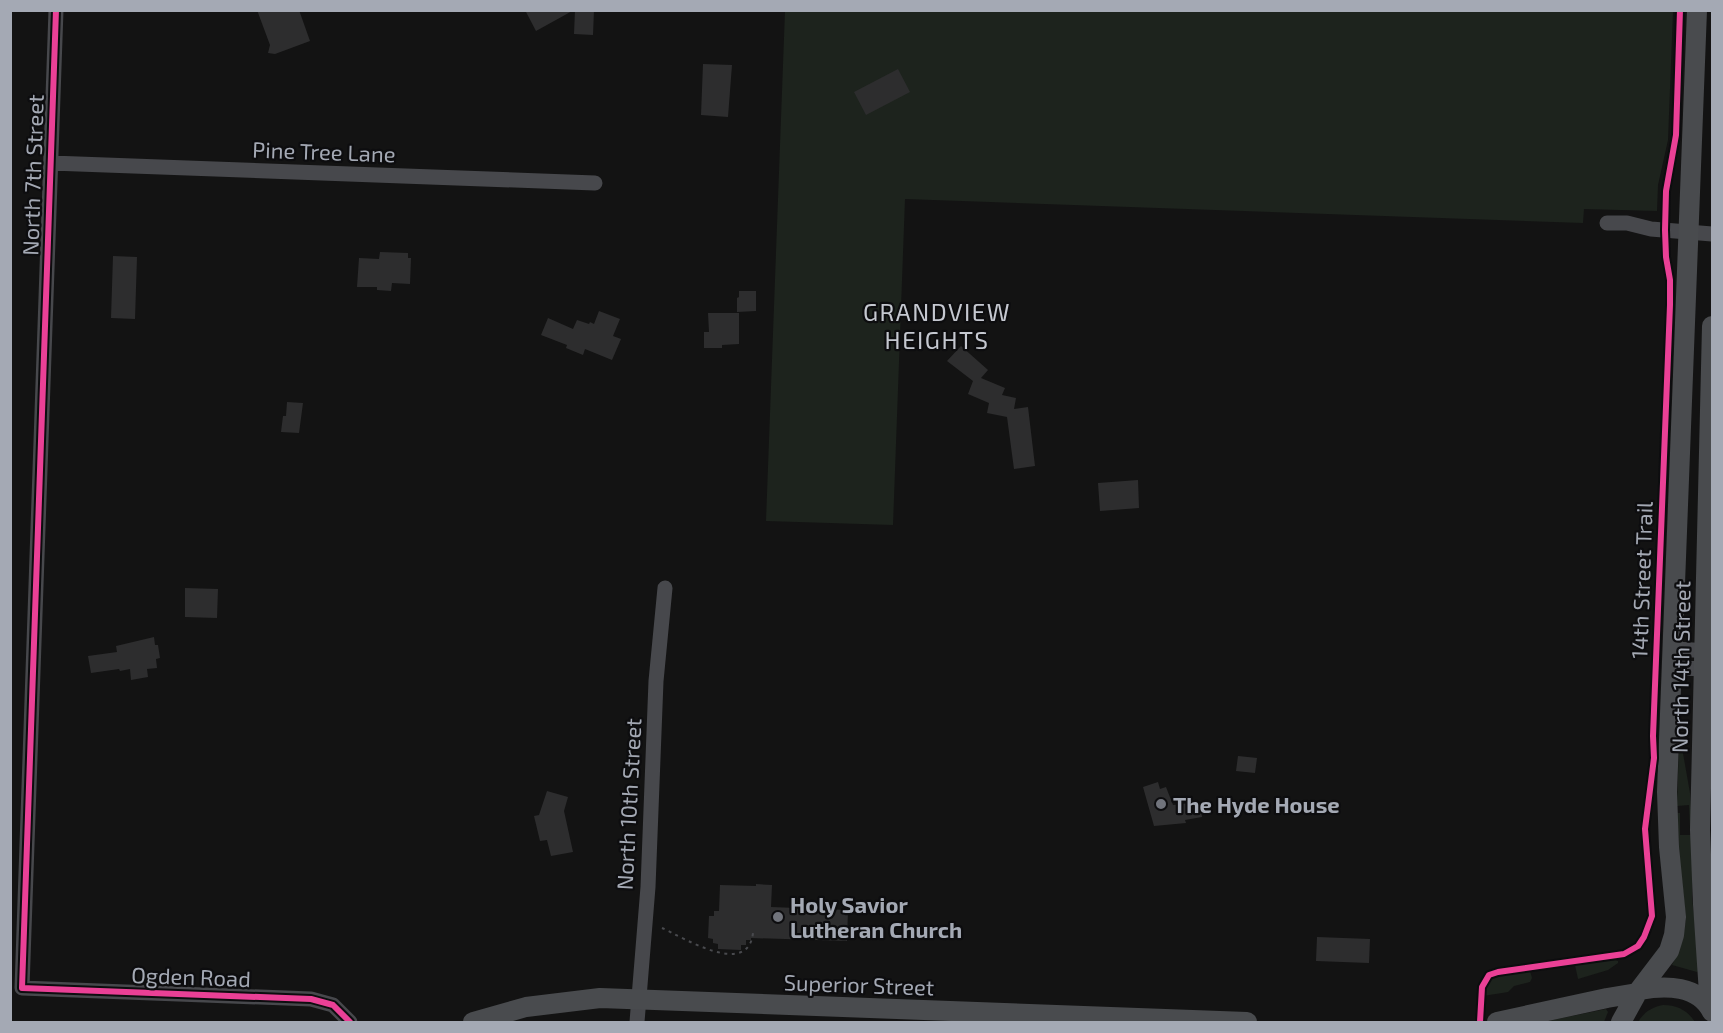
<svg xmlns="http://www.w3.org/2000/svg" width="1723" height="1033" viewBox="0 0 1723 1033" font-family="'Exo 2',sans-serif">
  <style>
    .green { fill: #1d231d }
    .building { fill: #2d2d2e }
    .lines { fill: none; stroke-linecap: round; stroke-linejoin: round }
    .path { stroke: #494a4e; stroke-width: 2; stroke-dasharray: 3 4.5; stroke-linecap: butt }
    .minor { stroke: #47484c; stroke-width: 15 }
    .major { stroke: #494b4e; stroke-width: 20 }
    .cycleway-casing { stroke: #0d0d0f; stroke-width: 10 }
    .cycleway { stroke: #ea4096; stroke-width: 6 }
    .poi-dot { fill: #71747c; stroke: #0d0d0f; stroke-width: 2 }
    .labels { text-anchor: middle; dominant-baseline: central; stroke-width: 4.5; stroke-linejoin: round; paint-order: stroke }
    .street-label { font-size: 22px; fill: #a4a9b4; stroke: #0d0d0f }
    .poi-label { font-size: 22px; font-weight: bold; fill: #a4a9b4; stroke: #0d0d0f; text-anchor: start }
    .neighbourhood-label { font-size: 24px; letter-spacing: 1.5px; fill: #c5c8d0; stroke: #0d0d0f }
  </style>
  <rect width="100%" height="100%" fill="#131313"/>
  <path class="green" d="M 785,11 L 1673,11 L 1668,140 L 1658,185 L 1657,211 L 1584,209 L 1583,223 L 905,199 L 893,525 L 766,521 Z
    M 1679,742 L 1681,742 L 1690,793 L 1692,828 L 1690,828 L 1689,805 L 1677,806 Z
    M 1677,813 L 1680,813 L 1680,835 L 1692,835 L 1692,898 L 1700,970 L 1697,972 L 1672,965 L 1683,939 L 1686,919 L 1680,863 Z
    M 1615,960 L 1618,961 L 1618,963 L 1608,970 L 1578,979 L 1575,965 Z
    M 1530,971 L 1532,978 L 1530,982 L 1514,986 L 1508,992 L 1483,996 C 1483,972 1511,973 1530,971 Z
    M 1663,1005 C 1677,1005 1687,1010 1695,1022 L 1638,1022 C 1644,1012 1652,1007 1663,1005 Z
    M 1606,1009 L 1608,1012 L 1604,1022 L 1543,1022 Z"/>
  <path class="building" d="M 257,10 L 299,10 L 310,41 L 275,54 L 268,53 L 270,45 Z
    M 525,10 L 574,10 L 536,31 Z
    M 575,10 L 594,10 L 593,35 L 574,34 Z
    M 703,64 L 732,65 L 728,117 L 701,115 Z
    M 898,69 L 910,92 L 866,115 L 854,92 Z
    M 380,252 L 408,253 L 408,258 L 411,258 L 410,284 L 392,283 L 391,291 L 377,290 L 377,287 L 357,287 L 359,258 L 379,259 Z
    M 113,256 L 137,257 L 135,319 L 111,318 Z
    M 739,291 L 756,291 L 756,311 L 737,312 L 737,298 L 739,297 Z
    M 599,311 L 620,319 L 613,336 L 621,339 L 612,360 L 585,349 L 583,355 L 566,348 L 567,345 L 541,335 L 548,318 L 573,329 L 577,320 L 589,324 L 590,322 L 594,324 Z
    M 708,313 L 739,313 L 739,344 L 722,345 L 722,348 L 704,348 L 704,332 L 709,332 Z
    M 961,346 L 988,370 L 981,378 L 1005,388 L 1002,395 L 1016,398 L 1014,409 L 1028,407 L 1035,466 L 1014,469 L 1007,417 L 987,413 L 989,403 L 968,394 L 973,381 L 947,361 Z
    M 287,402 L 303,403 L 299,433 L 281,432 L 283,416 L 286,416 Z
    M 1138,480 L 1139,508 L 1100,511 L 1098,483 Z
    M 185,588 L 218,589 L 217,618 L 185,617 Z
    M 154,637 L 155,645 L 158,645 L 160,658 L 156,659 L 157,668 L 147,669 L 148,677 L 131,680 L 130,669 L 120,671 L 119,669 L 91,673 L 88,656 L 117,652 L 116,646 Z
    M 1238,756 L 1257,758 L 1255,773 L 1236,771 Z
    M 1158,782 L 1160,789 L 1166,787 L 1173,805 L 1200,802 L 1202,817 L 1185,820 L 1186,823 L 1154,826 L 1143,787 Z
    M 547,791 L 568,797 L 564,811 L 573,852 L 551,856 L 547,840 L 540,841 L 534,816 L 539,815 Z
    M 756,884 L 772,885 L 771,907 L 848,910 L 847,941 L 751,938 L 751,940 L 746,940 L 746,945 L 741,945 L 741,950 L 718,949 L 718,944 L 713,943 L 713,939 L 708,938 L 709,916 L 714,916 L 714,911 L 719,911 L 720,885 L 756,886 Z
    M 1317,937 L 1370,939 L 1369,963 L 1316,961 Z"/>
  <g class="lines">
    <path class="path" d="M 662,928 C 684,938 748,978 753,933"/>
    <path class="minor" d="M 56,10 L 22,988 L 311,999 L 333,1005 L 350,1022
      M 51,163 L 595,183
      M 1607,223 L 1627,223 L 1651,229 L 1712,234
      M 1674,649 L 1712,651
      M 1673,668 L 1712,669
      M 637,1022 L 648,887 L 656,681 L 665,588"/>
    <path class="major" d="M 1640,990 C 1665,985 1699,985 1712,1012
      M 1710,1008 L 1703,904 L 1700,830 L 1712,326
      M 473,1022 L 526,1007 L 600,998 L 1247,1022
      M 1497,1022 L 1607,998 L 1637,993
      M 1621,1022 L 1637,993 L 1669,951 L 1674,935 L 1676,917 L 1669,847 L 1667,792 L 1697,10"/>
    <g class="cycleway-casing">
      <path id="cycleway" d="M 56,10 L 22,988 L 311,999 L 333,1005 L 350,1022
        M 1480,1022 L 1482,987 L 1489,975 L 1498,972 L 1624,954 L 1638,946 L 1644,937 L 1652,916 L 1645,829 L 1654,758 L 1653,736 L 1670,305 L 1670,280 L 1666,257 L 1665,230 L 1666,191 L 1676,135 L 1680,10"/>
    </g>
    <use href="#cycleway" class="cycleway"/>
  </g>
  <g class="poi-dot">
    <circle cx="1161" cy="804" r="6"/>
    <circle cx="778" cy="917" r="6"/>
  </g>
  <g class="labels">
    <g class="street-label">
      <text transform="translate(324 151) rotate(2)">Pine Tree Lane</text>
      <text transform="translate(32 175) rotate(-88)">North 7th Street</text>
      <text transform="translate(1641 580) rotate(-88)">14th Street Trail</text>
      <text transform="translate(1680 667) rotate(-89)">North 14th Street</text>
      <text transform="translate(628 804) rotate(-87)">North 10th Street</text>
      <text transform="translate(191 976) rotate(2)">Ogden Road</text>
      <text transform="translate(859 984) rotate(2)">Superior Street</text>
    </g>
    <g class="poi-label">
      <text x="1173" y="804">The Hyde House</text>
      <text x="790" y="904">Holy Savior<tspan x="790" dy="25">Lutheran Church</tspan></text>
    </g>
    <g class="neighbourhood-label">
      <text x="937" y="311">GRANDVIEW<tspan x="937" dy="28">HEIGHTS</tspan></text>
    </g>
  </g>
  <rect width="1723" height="1033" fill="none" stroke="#a4a9b4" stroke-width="24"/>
</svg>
